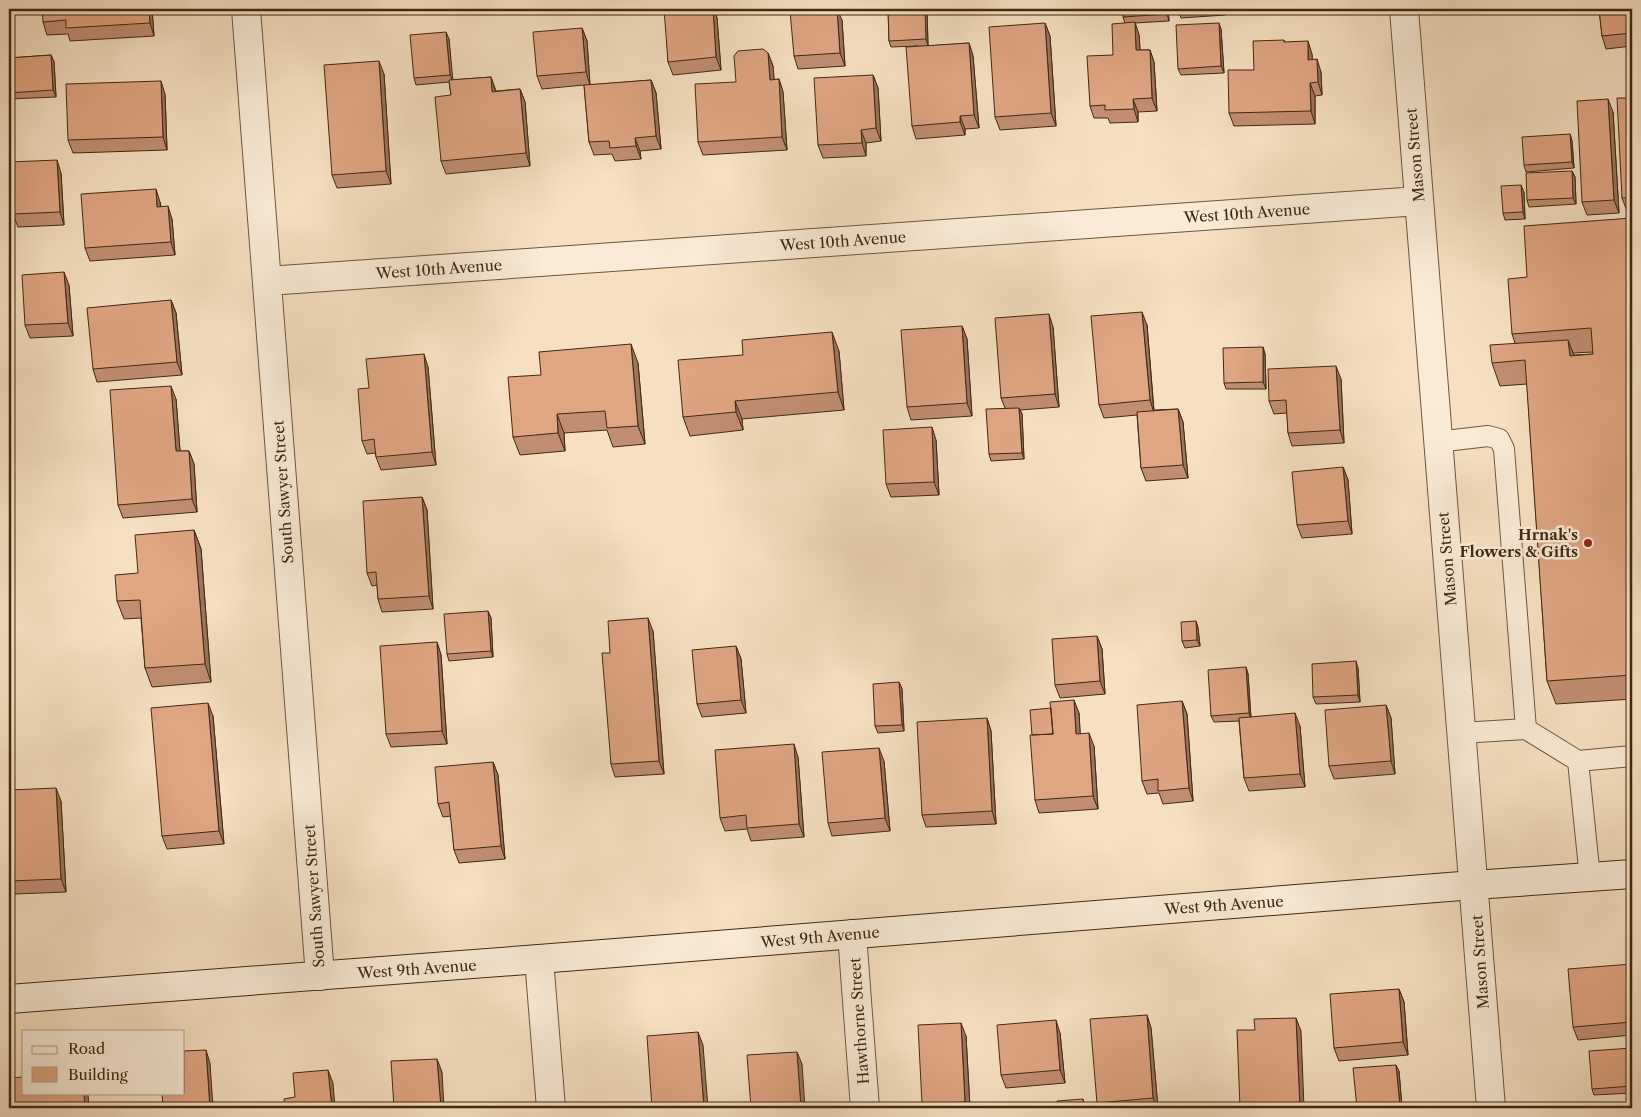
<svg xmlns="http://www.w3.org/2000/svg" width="1641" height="1117" viewBox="0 0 1641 1117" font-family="'Libre Caslon Text',serif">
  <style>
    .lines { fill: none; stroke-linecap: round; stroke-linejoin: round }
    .service-casing { stroke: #6e573e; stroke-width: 22 }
    .minor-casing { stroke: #6e573e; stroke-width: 30 }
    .secondary-casing { stroke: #412913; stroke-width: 30 }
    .service { stroke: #f9ebd7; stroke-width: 20 }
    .minor { stroke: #f9ebd7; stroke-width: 28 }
    .secondary { stroke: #f9ebd7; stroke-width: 28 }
    .wall { fill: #c18e71; stroke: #412913; fill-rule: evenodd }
    .shaded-wall { fill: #9d745c; stroke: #412913 }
    .building { fill: #e0a583; stroke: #412913 }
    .poi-dot { fill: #8f2418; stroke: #f9ebd7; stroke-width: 2 }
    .labels { text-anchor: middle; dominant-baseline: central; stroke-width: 5; stroke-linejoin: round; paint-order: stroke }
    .street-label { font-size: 15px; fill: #412913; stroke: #f9ebd7 }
    .poi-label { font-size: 15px; font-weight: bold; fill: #412913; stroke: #f9ebd7; text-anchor: end }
  </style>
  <rect width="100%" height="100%" fill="#f6e0c1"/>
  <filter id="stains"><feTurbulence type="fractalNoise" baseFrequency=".004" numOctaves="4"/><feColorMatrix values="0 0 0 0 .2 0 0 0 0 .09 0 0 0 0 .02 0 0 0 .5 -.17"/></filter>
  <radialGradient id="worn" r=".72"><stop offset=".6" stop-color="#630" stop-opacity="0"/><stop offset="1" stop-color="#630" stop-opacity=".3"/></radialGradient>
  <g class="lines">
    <g class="service-casing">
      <path id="service" d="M 1437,442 L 1488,436 L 1499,439 L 1504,449 L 1526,729
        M 1461,733 L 1526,729 L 1578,761 L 1590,878
        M 1578,761 L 1632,756"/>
    </g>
    <g class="minor-casing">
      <path id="minor" d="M 246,9 L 320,976
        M 1404,9 L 1491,1108
        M 267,281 L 1419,201
        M 852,934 L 865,1108
        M 539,959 L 551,1108"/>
    </g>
    <g class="secondary-casing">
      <path id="secondary" d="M 9,999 L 539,959 L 1474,885 L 1632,874"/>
    </g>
    <use href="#service" class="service"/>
    <use href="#minor" class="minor"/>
    <use href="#secondary" class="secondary"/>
  </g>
  <path class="wall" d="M 152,9 L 154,36 L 70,41 L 68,34 L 47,35 L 43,22 Z
    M 669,9 L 714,9 L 717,18 L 721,70 L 673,75 L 668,62 Z
    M 888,9 L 927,9 L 928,46 L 969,43 L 973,56 L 979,128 L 965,129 L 965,135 L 916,139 L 912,126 L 918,46 L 891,47 L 889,41 Z
    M 1168,9 L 1169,21 L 1135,23 L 1139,35 L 1140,50 L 1150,50 L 1154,62 L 1157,111 L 1138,112 L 1138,122 L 1110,123 L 1108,118 L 1094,118 L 1090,106 L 1113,55 L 1125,23 L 1123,17 Z
    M 1178,9 L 1225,9 L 1225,15 L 1181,18 Z
    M 1535,9 L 1632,9 L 1632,46 L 1606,49 L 1602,36 L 1599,9 L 1537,13 Z
    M 842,20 L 845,66 L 798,69 L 794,56 Z
    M 1045,23 L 1050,36 L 1056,126 L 1000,130 L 995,117 Z
    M 582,28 L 587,41 L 590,85 L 651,80 L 656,93 L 661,149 L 640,151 L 641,159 L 615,161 L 612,154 L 594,155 L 589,142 L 584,85 L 542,89 L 537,76 Z
    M 1221,29 L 1224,73 L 1181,75 L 1178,69 Z
    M 449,39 L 452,80 L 491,77 L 496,91 L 520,89 L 525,102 L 530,166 L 446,174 L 441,161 L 451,95 L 449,82 L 416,85 L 414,78 Z
    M 1284,40 L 1285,42 L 1312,54 L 1312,60 L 1321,72 L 1322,95 L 1315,96 L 1315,124 L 1234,126 L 1229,113 L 1254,70 Z
    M 768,53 L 773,66 L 774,80 L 779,79 L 783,92 L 787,150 L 703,155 L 698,142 L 736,82 Z
    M 51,55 L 54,62 L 56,97 L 9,99 L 9,58 Z
    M 384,74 L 391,184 L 337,188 L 332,175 Z
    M 873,75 L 878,88 L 881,141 L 866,143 L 866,156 L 823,158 L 818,145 Z
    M 165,94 L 167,150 L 73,153 L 68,140 Z
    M 1632,98 L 1632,211 L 1627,211 L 1622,198 Z
    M 1613,112 L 1619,213 L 1587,215 L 1582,202 Z
    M 1570,134 L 1572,141 L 1574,168 L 1526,172 L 1524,165 Z
    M 1572,171 L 1575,177 L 1576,204 L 1529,207 L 1527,200 Z
    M 61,173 L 64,225 L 18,227 L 13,214 Z
    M 1524,192 L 1525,219 L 1505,220 L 1503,213 Z
    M 160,202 L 161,206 L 172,219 L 175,255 L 90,261 L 85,248 Z
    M 1632,218 L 1632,699 L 1556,704 L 1547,681 L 1527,384 L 1500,386 L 1492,363 L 1515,343 L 1512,334 L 1527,277 ZM 1593,352 L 1593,354 L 1574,355 L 1573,353 Z
    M 69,285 L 73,336 L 30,338 L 25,325 Z
    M 171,300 L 176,313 L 182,375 L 97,382 L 93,369 Z
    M 1147,325 L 1154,410 L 1178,409 L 1183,422 L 1188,478 L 1146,481 L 1141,468 L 1137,415 L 1104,418 L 1099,405 Z
    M 962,326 L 967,339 L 972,416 L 911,420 L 907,407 Z
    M 1053,327 L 1059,407 L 1020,410 L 1022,414 L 1024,459 L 991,461 L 989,454 L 1005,408 L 1001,398 Z
    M 1263,347 L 1265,354 L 1266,389 L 1226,389 L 1224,383 Z
    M 839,351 L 844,410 L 742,419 L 743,430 L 690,436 L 683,417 Z
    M 638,363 L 645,444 L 613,447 L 607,430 L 564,433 L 565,451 L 520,455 L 513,437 L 541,375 Z
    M 428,367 L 436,465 L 381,470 L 376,457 L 375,453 L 367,454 L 362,441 L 369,388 Z
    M 1341,379 L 1344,443 L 1292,446 L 1288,433 L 1287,413 L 1274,414 L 1269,401 Z
    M 176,399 L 180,451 L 189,451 L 194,464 L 197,512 L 123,518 L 118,505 Z
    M 936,440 L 939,495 L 891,497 L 886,484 Z
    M 1343,467 L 1348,480 L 1352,534 L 1302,538 L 1297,525 Z
    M 422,497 L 427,510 L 433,609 L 382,612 L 378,599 L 377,585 L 372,586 L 367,573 Z
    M 194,530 L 201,549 L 211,682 L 152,687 L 145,668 L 141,618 L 124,619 L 117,601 L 138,573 Z
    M 488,611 L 491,618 L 493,657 L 449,661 L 447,654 Z
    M 1196,621 L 1198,628 L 1200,646 L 1185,648 L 1182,641 Z
    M 653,631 L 664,774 L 615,777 L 611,764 L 610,653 Z
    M 1097,636 L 1102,649 L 1105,694 L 1060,698 L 1055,685 Z
    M 437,642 L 441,655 L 447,744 L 391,747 L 386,734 Z
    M 736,646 L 741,659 L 746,713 L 702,717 L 697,704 Z
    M 1246,667 L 1248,674 L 1251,717 L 1300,726 L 1305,787 L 1249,791 L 1244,778 L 1239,721 L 1214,722 L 1211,716 Z
    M 1358,668 L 1360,702 L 1316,704 L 1313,697 Z
    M 899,682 L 902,689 L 904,731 L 878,733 L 875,726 Z
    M 1182,701 L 1187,714 L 1193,801 L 1163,804 L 1159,793 L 1147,794 L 1142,781 Z
    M 1386,705 L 1391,718 L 1395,774 L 1334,779 L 1329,766 Z
    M 1079,713 L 1080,733 L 1094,746 L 1098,809 L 1039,813 L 1035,800 Z
    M 213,716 L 224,844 L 167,849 L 162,836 Z
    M 987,718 L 991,731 L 996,824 L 926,827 L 922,815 Z
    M 798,757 L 804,837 L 751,841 L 747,829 L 725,831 L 720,818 Z
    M 884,761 L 890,831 L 832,836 L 828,823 Z
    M 493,762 L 498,775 L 505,859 L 459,863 L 454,850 L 451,816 L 443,817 L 438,804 Z
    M 61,801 L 66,892 L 15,894 L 10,881 Z
    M 1632,964 L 1632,1035 L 1578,1040 L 1573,1027 Z
    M 1399,989 L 1404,1002 L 1408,1055 L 1339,1061 L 1334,1048 Z
    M 1147,1015 L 1151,1028 L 1158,1108 L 1099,1108 L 1097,1103 Z
    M 1060,1033 L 1065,1083 L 1006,1088 L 1001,1075 Z
    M 966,1036 L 970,1108 L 924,1108 L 922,1104 Z
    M 1632,1048 L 1632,1093 L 1594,1095 L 1592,1089 Z
    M 1399,1071 L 1402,1108 L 1357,1108 Z"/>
  <path class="shaded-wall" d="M 149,9 L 152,9 L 154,36 L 150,23 Z
    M 713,9 L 714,9 L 717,18 L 721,70 L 716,57 Z
    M 837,9 L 842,20 L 845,66 L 840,53 Z
    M 925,9 L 927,9 L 928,46 L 926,39 Z
    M 1166,9 L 1168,9 L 1169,21 L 1167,14 Z
    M 1135,22 L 1139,35 L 1141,63 L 1136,50 Z
    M 1045,23 L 1050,36 L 1056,126 L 1051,113 Z
    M 1219,23 L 1221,29 L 1224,73 L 1221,66 Z
    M 582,28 L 587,41 L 590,85 L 586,72 Z
    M 446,32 L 449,39 L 453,81 L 450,75 Z
    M 1308,41 L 1312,54 L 1313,73 L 1308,60 Z
    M 969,43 L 973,56 L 979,128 L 974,115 Z
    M 1150,50 L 1154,62 L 1157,111 L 1152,98 Z
    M 768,53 L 773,66 L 775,93 L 770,80 Z
    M 51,55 L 54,62 L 56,97 L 53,90 Z
    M 1317,59 L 1321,72 L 1322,95 L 1318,82 Z
    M 379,61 L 384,74 L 391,184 L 386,171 Z
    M 873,75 L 878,88 L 881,141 L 876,128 Z
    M 491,77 L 495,90 L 497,105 L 492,92 Z
    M 779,79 L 783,92 L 787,150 L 782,137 Z
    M 651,80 L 656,93 L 661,149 L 656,136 Z
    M 161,81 L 165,94 L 167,150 L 163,137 Z
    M 1310,83 L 1315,96 L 1315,124 L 1311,111 Z
    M 520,89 L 525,102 L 530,166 L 526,153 Z
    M 1133,99 L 1138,112 L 1138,122 L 1134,109 Z
    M 1608,99 L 1613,112 L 1619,213 L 1614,200 Z
    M 960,116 L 965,129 L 965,135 L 960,122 Z
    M 861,130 L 866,143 L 866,156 L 862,143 Z
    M 1570,134 L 1572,141 L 1574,168 L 1572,162 Z
    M 635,138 L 640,151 L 641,159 L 636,146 Z
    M 57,160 L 61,173 L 64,225 L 60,212 Z
    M 1572,171 L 1575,177 L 1576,204 L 1573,198 Z
    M 1521,185 L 1524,192 L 1525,219 L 1523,212 Z
    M 156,189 L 160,202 L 162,220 L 157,207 Z
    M 168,206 L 172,219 L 175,255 L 171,242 Z
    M 64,272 L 69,285 L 73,336 L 68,323 Z
    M 171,300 L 176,313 L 182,375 L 177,362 Z
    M 1142,312 L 1147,325 L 1154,413 L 1150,400 Z
    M 1049,314 L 1053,327 L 1059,407 L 1055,394 Z
    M 962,326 L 967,339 L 972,416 L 967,403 Z
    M 832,332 L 839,351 L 844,410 L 838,392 Z
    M 1568,340 L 1577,363 L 1570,356 Z
    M 631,344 L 638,363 L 645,444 L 638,426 Z
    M 1263,347 L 1265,354 L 1266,389 L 1263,382 Z
    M 424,354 L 428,367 L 436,465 L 432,452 Z
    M 1336,366 L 1341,379 L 1344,443 L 1340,430 Z
    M 171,386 L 176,399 L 181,464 L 176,451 Z
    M 735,401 L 742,419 L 743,430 L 736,412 Z
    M 1019,408 L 1022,414 L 1024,459 L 1022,453 Z
    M 1178,409 L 1183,422 L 1188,478 L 1183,465 Z
    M 557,414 L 564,433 L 565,451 L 558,433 Z
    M 932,427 L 936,440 L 939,495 L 934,482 Z
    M 189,451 L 194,464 L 197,512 L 192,499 Z
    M 1343,467 L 1348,480 L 1352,534 L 1348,521 Z
    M 422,497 L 427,510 L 433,609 L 429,596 Z
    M 194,530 L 201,549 L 211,682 L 205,664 Z
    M 488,611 L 491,618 L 493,657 L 491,651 Z
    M 648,618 L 653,631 L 664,774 L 659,761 Z
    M 1196,621 L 1198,628 L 1200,646 L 1197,640 Z
    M 1097,636 L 1102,649 L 1105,694 L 1100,681 Z
    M 437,642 L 441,655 L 447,744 L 442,731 Z
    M 736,646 L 741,659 L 746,713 L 741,700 Z
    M 1356,661 L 1358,668 L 1360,702 L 1358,695 Z
    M 1246,667 L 1248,674 L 1251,720 L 1249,713 Z
    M 899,682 L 902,689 L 904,731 L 902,725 Z
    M 1074,700 L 1079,713 L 1081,746 L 1076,734 Z
    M 1182,701 L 1187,714 L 1193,801 L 1189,788 Z
    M 208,703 L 213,716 L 224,844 L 219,831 Z
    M 1386,705 L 1391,718 L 1395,774 L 1391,761 Z
    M 1295,713 L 1300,726 L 1305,787 L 1300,774 Z
    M 987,718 L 991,731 L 996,824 L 992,811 Z
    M 1089,733 L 1094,746 L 1098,809 L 1093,796 Z
    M 794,744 L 798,757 L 804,837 L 799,824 Z
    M 879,748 L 884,761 L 890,831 L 885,818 Z
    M 493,762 L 498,775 L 505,859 L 501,846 Z
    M 56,788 L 61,801 L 66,892 L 61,879 Z
    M 1399,989 L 1404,1002 L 1408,1055 L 1403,1042 Z
    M 1147,1015 L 1151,1028 L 1158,1108 L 1157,1108 L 1153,1098 Z
    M 1296,1018 L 1301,1031 L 1304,1108 L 1300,1108 Z
    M 1056,1020 L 1060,1033 L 1065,1083 L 1060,1070 Z
    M 961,1023 L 966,1036 L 970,1108 L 968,1108 L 965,1102 Z
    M 698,1032 L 703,1045 L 708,1108 L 704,1108 Z
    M 206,1050 L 210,1063 L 213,1108 L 210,1108 Z
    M 797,1052 L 802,1064 L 805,1108 L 801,1108 Z
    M 437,1059 L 442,1072 L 444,1108 L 441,1108 Z
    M 1396,1065 L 1399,1071 L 1402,1108 L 1401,1108 L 1400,1106 Z
    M 328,1070 L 333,1083 L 335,1108 L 332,1108 Z
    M 84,1093 L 88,1093 L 89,1108 L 85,1108 Z
    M 1083,1099 L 1085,1106 L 1086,1108 L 1084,1108 Z"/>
  <path class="building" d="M 42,9 L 149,9 L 150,23 L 66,28 L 66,20 L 43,22 Z
    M 664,9 L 713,9 L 716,57 L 668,62 Z
    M 817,9 L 837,9 L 840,53 L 794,56 L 790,11 Z
    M 888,9 L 925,9 L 926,39 L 889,41 Z
    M 1123,9 L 1166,9 L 1167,14 L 1123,17 Z
    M 1178,9 L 1212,9 L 1178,12 Z
    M 1599,9 L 1632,9 L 1632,33 L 1602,36 Z
    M 1135,22 L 1136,50 L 1150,50 L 1152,98 L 1133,99 L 1134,109 L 1105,110 L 1105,105 L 1090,106 L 1087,56 L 1113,55 L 1112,24 Z
    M 1045,23 L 1051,113 L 995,117 L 989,27 Z
    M 1219,23 L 1221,66 L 1178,69 L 1176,25 Z
    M 582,28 L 586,72 L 537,76 L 533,32 Z
    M 446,32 L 450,75 L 414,78 L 410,35 Z
    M 1284,40 L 1284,42 L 1308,41 L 1308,60 L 1317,59 L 1318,82 L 1310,83 L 1311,111 L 1229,113 L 1228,70 L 1254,70 L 1253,41 Z
    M 969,43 L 974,115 L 960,116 L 960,122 L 912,126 L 906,47 Z
    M 763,49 L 768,53 L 770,80 L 779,79 L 782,137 L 698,142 L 695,84 L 736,82 L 734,56 L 738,51 Z
    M 51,55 L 53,90 L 9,93 L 9,58 Z
    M 379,61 L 386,171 L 332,175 L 324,65 Z
    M 873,75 L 876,128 L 861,130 L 862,143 L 818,145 L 814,78 Z
    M 491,77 L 492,92 L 520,89 L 526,153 L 441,161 L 435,97 L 451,95 L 449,80 Z
    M 651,80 L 656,136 L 635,138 L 636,146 L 610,148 L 609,141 L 589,142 L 584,85 Z
    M 161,81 L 163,137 L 68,140 L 66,84 Z
    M 1617,98 L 1632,98 L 1632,198 L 1622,198 Z
    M 1608,99 L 1614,200 L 1582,202 L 1577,101 Z
    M 1570,134 L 1572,162 L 1524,165 L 1522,137 Z
    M 57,160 L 60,212 L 13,214 L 10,162 Z
    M 1572,171 L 1573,198 L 1527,200 L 1526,173 Z
    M 1521,185 L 1523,212 L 1503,213 L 1501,186 Z
    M 156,189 L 157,207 L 168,206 L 171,242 L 85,248 L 81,194 Z
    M 1632,218 L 1632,675 L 1547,681 L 1525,360 L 1492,363 L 1490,345 L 1568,340 L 1570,356 L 1593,354 L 1591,328 L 1512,334 L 1508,279 L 1527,277 L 1524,226 Z
    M 64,272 L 68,323 L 25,325 L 22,275 Z
    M 171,300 L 177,362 L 93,369 L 87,308 Z
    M 1142,312 L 1150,400 L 1099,405 L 1091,316 Z
    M 1049,314 L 1055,394 L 1001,398 L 995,318 Z
    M 962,326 L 967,403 L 907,407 L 901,330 Z
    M 832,332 L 838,392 L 735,401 L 736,412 L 683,417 L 678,360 L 743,355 L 742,340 Z
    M 631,344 L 638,426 L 607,428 L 605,411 L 557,414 L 558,433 L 513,437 L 508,377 L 541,375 L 539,352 Z
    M 1263,347 L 1263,382 L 1224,383 L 1223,348 Z
    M 424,354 L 432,452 L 376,457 L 374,439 L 362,441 L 358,389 L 369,388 L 366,359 Z
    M 1336,366 L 1340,430 L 1288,433 L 1286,400 L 1269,401 L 1268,369 Z
    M 171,386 L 176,451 L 189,451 L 192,499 L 118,505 L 110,390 Z
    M 1019,408 L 1022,453 L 989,454 L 986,409 Z
    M 1178,409 L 1183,465 L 1141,468 L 1137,412 Z
    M 932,427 L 934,482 L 886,484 L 883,430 Z
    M 1343,467 L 1348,521 L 1297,525 L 1292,472 Z
    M 422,497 L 429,596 L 378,599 L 376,572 L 367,573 L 363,501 Z
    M 194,530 L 205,664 L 145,668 L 140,600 L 117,601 L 115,575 L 138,573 L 135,535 Z
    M 488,611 L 491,651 L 447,654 L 444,614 Z
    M 648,618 L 659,761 L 611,764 L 602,653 L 610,653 L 608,621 Z
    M 1196,621 L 1197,640 L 1182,641 L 1181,622 Z
    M 1097,636 L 1100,681 L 1055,685 L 1052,639 Z
    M 437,642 L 442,731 L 386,734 L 380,646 Z
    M 736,646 L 741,700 L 697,704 L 692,650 Z
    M 1356,661 L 1358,695 L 1313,697 L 1312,664 Z
    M 1246,667 L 1249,713 L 1211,716 L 1208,670 Z
    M 899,682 L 902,725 L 875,726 L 873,684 Z
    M 1074,700 L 1076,734 L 1089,733 L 1093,796 L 1035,800 L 1030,735 L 1053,734 L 1050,702 Z
    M 1182,701 L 1189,788 L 1158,791 L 1158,779 L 1142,781 L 1137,705 Z
    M 208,703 L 219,831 L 162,836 L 151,708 Z
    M 1386,705 L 1391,761 L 1329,766 L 1325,710 Z
    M 1051,708 L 1053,734 L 1032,735 L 1030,710 Z
    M 1295,713 L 1300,774 L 1244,778 L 1239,718 Z
    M 987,718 L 992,811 L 922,815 L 917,722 Z
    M 794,744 L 799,824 L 747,828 L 746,815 L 720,818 L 715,750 Z
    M 879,748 L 885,818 L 828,823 L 822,752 Z
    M 493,762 L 501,846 L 454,850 L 449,802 L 438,804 L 435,767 Z
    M 56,788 L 61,879 L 10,881 L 9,850 L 9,790 Z
    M 1632,964 L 1632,1022 L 1573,1027 L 1568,969 Z
    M 1399,989 L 1403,1042 L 1334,1048 L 1330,994 Z
    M 1147,1015 L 1153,1098 L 1097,1103 L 1090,1019 Z
    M 1296,1018 L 1300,1108 L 1240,1108 L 1237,1030 L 1255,1030 L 1254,1019 Z
    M 1056,1020 L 1060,1070 L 1001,1075 L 997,1025 Z
    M 961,1023 L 965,1102 L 922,1104 L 918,1025 Z
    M 698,1032 L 704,1108 L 652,1108 L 647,1036 Z
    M 1632,1048 L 1632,1086 L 1592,1089 L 1589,1051 Z
    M 206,1050 L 210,1108 L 163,1108 L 162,1093 L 184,1093 L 184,1051 Z
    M 797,1052 L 801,1108 L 751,1108 L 747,1055 Z
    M 437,1059 L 441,1108 L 394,1108 L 391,1061 Z
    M 1396,1065 L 1400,1106 L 1376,1108 L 1357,1108 L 1353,1068 Z
    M 328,1070 L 332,1108 L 285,1108 L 284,1099 L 295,1097 L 293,1073 Z
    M 24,1077 L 24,1093 L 84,1093 L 85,1108 L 9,1108 L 9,1078 Z
    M 1083,1099 L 1084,1108 L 1057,1108 L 1057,1101 Z"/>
  <circle class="poi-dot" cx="1588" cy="543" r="5"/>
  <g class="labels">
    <g class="street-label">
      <text transform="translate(1415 155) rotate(-95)">Mason Street</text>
      <text transform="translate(1247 213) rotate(-4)">West 10th Avenue</text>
      <text transform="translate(843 241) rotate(-4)">West 10th Avenue</text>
      <text transform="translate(439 269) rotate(-4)">West 10th Avenue</text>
      <text transform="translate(283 492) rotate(-94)">South Sawyer Street</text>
      <text transform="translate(1447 559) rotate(-95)">Mason Street</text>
      <text transform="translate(314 896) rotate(-94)">South Sawyer Street</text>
      <text transform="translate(1224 905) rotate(-4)">West 9th Avenue</text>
      <text transform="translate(820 937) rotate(-5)">West 9th Avenue</text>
      <text transform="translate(1480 962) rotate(-94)">Mason Street</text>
      <text transform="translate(417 969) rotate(-4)">West 9th Avenue</text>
      <text transform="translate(859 1021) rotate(-94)">Hawthorne Street</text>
    </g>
    <g class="poi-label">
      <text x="1578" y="534">Hrnak's<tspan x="1578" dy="17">Flowers &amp; Gifts</tspan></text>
    </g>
  </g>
  <rect width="1641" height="1117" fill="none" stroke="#f6e0c1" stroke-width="30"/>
  <rect x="10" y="10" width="1621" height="1097" fill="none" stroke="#412913" stroke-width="2.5"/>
  <rect x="15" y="15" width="1611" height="1087" fill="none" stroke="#412913"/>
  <rect x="22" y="1030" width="162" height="65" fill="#f9ebd7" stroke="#af9d89"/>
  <rect x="32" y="1046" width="25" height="8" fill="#f9ebd7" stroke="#af9d89"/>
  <text x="68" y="1054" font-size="15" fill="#412913">Road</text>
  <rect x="32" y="1067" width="25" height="15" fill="#e0a583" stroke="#af9d89"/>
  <text x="68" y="1080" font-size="15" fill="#412913">Building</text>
  <rect width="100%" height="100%" filter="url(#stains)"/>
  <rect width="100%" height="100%" fill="url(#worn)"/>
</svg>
